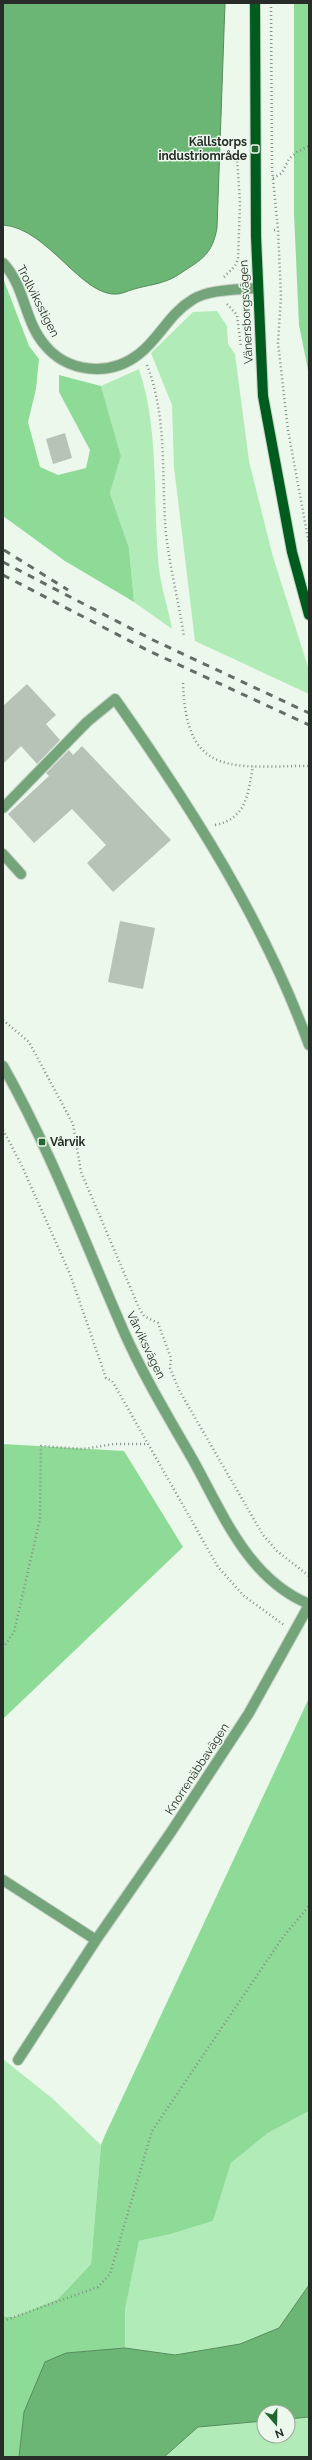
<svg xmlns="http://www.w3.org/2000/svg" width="312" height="2460" viewBox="0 0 312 2460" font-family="Raleway,sans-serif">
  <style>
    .green { fill: #b1ebb7 }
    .forest { fill: #8edb97 }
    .water { fill: #6bb674; stroke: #578d5d }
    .building { fill: #b7c3b7 }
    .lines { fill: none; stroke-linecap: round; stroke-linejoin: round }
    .minor-casing { stroke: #c8d3c8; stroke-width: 12 }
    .major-casing { stroke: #c8d3c8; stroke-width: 12 }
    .path { stroke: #868e86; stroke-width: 2.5; stroke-dasharray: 1 3; stroke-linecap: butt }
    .minor { stroke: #74a479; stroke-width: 10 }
    .major { stroke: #005c1e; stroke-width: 10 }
    .rail { stroke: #656c65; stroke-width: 3; stroke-dasharray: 7 7; stroke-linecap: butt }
    .poi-dot { fill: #246630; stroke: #ebf8eb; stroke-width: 1.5 }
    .labels { text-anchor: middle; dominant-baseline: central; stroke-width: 3; stroke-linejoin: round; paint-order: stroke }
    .poi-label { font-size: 12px; font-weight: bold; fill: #282c28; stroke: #ebf8eb; text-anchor: end }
    .street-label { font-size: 12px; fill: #282c28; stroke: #ebf8eb }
  </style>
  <rect width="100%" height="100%" fill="#ebf8eb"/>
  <path class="green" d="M 217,311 L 227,326 L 228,344 L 235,354 L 249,461 L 273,557 L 309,670 L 309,694 L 195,641 L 174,467 L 172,405 L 151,353 L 193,312 Z
    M 139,369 C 159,429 153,495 158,558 C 159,582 168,606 172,629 L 134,602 L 129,548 L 110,493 L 121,456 L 101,386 Z
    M 3,2059 L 53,2099 L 101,2145 L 91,2264 L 58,2299 L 14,2317 L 3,2317 Z
    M 309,2111 L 309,2285 L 279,2328 L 240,2344 L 175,2355 L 125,2348 L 125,2310 L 139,2241 L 171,2234 L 213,2221 L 231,2163 L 268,2133 Z
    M 309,2417 L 309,2457 L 164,2457 L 198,2427 L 264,2421 L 264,2436 L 288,2436 L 288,2419 Z"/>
  <path class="forest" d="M 294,3 L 309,3 L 309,375 L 299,325 L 294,213 Z
    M 3,278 L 29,346 L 39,359 L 36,389 L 28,422 L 40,467 L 58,475 L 86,468 L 90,450 L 59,392 L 59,375 L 101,386 L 121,456 L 110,493 L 129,548 L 134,602 L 65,561 L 3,516 Z
    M 3,1444 L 124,1451 L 183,1547 L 3,1719 Z
    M 309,1698 L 309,2111 L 268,2133 L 231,2163 L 213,2221 L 171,2234 L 139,2241 L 125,2310 L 125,2348 L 66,2353 L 24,2412 L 19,2457 L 3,2457 L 3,2317 L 14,2317 L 58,2299 L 91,2264 L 101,2145 L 105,2135 Z"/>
  <path class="water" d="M 3,3 L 225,3 L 217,228 C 212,255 202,259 181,273 C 167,283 154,284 138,288 C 132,289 125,293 118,294 C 82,298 48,228 3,225 Z
    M 309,2285 L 309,2417 L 288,2419 L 288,2412 L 264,2412 L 264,2421 L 198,2427 L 164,2457 L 19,2457 L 24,2412 L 45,2362 L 66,2353 L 125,2348 L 175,2355 L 240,2344 L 279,2328 Z"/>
  <path class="building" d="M 65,433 L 72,458 L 53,464 L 46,439 Z
    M 27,684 L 56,715 L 46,724 L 60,740 L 37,764 L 21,746 L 3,764 L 3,706 Z
    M 82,746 L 171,840 L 113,892 L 87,863 L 106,845 L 72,809 L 34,843 L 8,814 L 49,776 L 46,773 L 69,750 L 73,755 Z
    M 120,921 L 155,928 L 143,989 L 108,982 Z"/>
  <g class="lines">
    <g class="minor-casing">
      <path id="minor" d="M 3,263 C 25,286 24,320 44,344 C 67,373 110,377 139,354 C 159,339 169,314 192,300 C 209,289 237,290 257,288
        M 3,808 L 87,722 L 115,699 C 191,807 264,921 309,1045
        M 3,854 L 21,874
        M 3,1066 C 51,1151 85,1243 124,1332 C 144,1377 169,1418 193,1460 C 223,1514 248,1579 309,1604
        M 3,1880 L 96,1940
        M 18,2060 L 96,1940 L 171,1832 L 249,1713 L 309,1605"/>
    </g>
    <g class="major-casing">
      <path id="major" d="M 255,3 L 256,236 L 263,396 L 292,552 L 309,615"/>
    </g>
    <path class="path" d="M 271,3 L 272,169 L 278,230 L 281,296 L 278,343 L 288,430 L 309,544
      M 273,178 L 282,173 L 289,159 L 297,152 L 309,146
      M 274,230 L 278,230
      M 224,277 L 235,266 L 238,259 L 240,203 L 237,158 L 239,153
      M 227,304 L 237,315 L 241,347
      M 147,365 C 168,419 161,478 166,534 C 170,569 179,603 184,637
      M 183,683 C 186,779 233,766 309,766
      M 215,825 C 247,819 248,793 253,766
      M 3,1020 L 29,1042 L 73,1124 L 81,1172 L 139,1308 L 144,1316 L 158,1323 L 171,1358 L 170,1368 L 179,1390 L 263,1535 L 277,1551 L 309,1576
      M 3,1130 L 21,1164 L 70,1274 L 106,1378 L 112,1381 L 122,1398 L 218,1567 L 244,1596 L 284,1625
      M 3,1648 L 14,1632 L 40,1519 L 41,1446 L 83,1449 L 114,1444 L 148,1444
      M 3,2321 L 98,2287 L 110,2274 L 152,2131 L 283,1937 L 309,1906"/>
    <use href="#minor" class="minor"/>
    <use href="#major" class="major"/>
    <path class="rail" d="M 4,550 L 68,590
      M 3,562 L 153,640 L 309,713
      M 3,575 L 147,650 L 309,725"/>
  </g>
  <g class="poi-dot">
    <rect x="251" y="145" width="8" height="8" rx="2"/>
    <rect x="38" y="1138" width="8" height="8" rx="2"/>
  </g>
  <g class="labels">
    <g class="poi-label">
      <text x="247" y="142">Källstorps<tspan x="247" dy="14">industriområde</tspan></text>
      <text x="50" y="1142" text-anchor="start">Vårvik</text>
    </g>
    <g class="street-label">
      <text transform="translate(38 301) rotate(63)">Trollviksstigen</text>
      <text transform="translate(246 312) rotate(-93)">Vänersborgsvägen</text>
      <text transform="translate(146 1345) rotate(64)">Vårviksvägen</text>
      <text transform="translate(197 1769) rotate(-57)">Knorrenäbbavägen</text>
    </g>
  </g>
  <rect width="312" height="2460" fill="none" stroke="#282c28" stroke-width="8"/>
  <g transform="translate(276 2424) rotate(160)"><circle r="19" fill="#ebf8eb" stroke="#9da69d"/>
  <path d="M0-3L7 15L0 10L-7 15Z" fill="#246630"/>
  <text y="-6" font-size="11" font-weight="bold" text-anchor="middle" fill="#282c28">N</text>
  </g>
</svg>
